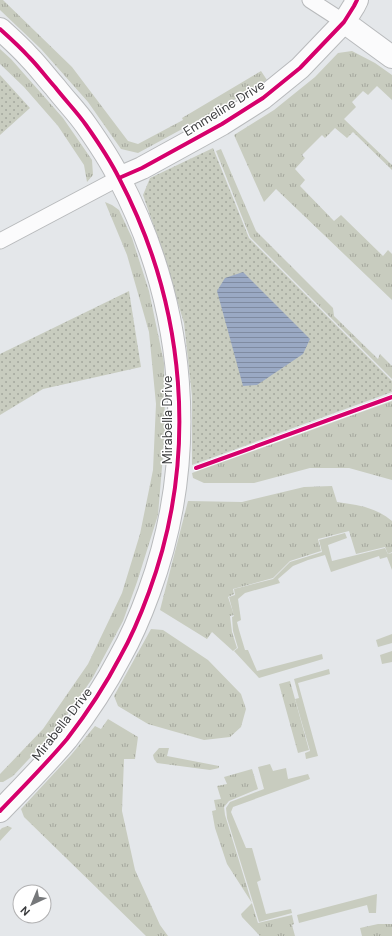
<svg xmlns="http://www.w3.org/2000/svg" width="392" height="936" viewBox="0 0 392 936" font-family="'DM Sans',sans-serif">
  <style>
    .grass { fill: url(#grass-tufts) }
    .park { fill: url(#park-dots) }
    .garden { fill: #c8ccbf }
    .water { fill: url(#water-rules) }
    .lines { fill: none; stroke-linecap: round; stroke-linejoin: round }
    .street-casing { stroke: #b8babc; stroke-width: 17 }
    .secondary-casing { stroke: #b8babc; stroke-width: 24 }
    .street { stroke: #fbfbfc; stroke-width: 15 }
    .secondary { stroke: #fbfbfc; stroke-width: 22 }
    .cycleway-casing { stroke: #fff; stroke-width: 6 }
    .cycleway { stroke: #d6006c; stroke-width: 4 }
    .labels { text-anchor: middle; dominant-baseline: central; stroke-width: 3; stroke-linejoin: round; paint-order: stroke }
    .street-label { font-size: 13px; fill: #3b3c3e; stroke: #fff }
  </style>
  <defs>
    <pattern id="grass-tufts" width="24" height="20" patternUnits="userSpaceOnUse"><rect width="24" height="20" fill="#c8ccbf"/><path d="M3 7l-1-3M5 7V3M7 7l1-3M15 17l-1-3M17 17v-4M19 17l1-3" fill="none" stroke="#a4a79d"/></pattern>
    <pattern id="park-dots" width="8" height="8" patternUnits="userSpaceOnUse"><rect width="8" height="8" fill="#c8ccbf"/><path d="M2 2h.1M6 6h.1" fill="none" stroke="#a4a79d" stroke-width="1.8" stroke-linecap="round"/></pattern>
    <pattern id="water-rules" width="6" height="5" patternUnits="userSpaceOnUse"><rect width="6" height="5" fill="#9aa9c4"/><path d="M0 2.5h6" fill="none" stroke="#7f8ba1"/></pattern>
  </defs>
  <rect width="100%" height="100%" fill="#e4e7ea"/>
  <path class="grass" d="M 0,0 L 3,0 L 72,67 L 128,141 L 138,144 L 183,120 L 182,118 L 261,71 L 267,80 L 219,109 L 138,153 L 121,149 L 88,102 L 41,49 L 0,10 Z
    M 0,49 L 11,59 L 63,118 L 92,160 L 93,175 L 87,182 L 84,165 L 58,126 L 24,87 L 0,64 Z
    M 352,51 L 375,63 L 392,75 L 392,100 L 377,86 L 368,95 L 363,91 L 352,102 L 356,107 L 344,119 L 392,165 L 392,170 L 353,132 L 347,138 L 335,128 L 325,138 L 322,135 L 302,155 L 305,158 L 295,169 L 305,180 L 300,186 L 334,221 L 341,215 L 383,256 L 388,250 L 392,254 L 392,300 L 276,189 L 264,202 L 234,135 L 274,110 L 315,77 L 338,53 Z
    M 221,149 L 256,231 L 333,308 L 334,316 L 378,359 L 380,354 L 392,366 L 392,379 L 250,237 L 216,151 Z
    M 105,202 L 112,205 L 119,210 L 132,238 L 149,291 L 164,363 L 165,431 L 158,515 L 137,582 L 123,621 L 92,679 L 58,728 L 13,776 L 3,782 L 0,782 L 0,774 L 43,729 L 88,664 L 122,593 L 140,534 L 153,470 L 156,404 L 149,332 L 127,255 Z
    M 392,401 L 392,480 L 349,468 L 310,468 L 254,483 L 204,483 L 193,478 L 192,473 Z
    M 332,486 L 337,502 C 358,505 375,507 392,521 L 392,552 L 388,554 L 385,547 L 356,554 L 349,531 L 318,539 L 321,551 L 290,561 L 273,578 L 233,589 L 234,594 L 228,597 L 234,615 L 230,616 L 232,632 L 237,648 L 233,651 L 212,632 L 207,639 L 160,610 L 188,501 L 242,502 L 304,487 Z
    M 151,629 L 163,630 L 208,660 L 241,694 L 246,709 L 241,727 L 230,737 L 204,740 L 148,724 L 118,706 L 114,696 Z
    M 290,681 L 309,750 L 298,753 L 279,684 Z
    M 108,719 L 138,737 L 135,759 L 124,759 L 122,811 L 135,870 L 160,925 L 168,936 L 146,936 L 24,817 L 21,809 L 71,755 L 95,726 L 101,729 Z
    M 159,748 L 169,748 L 167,756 L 219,766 L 219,768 L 210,770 L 157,763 L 154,759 L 153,755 Z
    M 252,769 L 258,789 L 229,801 L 224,807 L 225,815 L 258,923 L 292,915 L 294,924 L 292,925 L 295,936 L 260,936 L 242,917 L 241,914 L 252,903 L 227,864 L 215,828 L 212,811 L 216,810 L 214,800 L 221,799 L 217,786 L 227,784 L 224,777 Z
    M 8,826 L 12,828 L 0,841 L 0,830 L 2,828 Z
    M 378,924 L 392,924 L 392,936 L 362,936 L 360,928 Z"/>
  <path class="park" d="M 0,75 L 30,108 L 0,135 Z
    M 213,148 L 249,238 L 392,381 L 392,392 L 192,465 L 192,396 L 184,323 L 159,241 L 143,195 L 150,178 Z
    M 129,291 L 141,367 L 43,389 L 0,415 L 0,354 Z"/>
  <path class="garden" d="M 345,533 L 347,538 L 328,545 L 332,561 L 385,548 L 388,554 L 392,553 L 392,570 L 387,557 L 380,559 L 379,556 L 331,572 L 325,555 L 308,560 L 293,566 L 278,579 L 280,583 L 245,593 L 238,599 L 241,620 L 237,622 L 239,630 L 245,650 L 248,650 L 257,671 L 322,654 L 323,659 L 259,678 L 234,651 L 238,648 L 233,631 L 232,617 L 234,616 L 229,597 L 235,595 L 234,589 L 273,579 L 290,562 L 322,552 L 319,540 Z
    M 392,634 L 392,643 L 378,647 L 376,640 Z
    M 392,651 L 392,662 L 382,664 L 380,655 Z
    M 329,669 L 330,674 L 298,683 L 318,756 L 306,759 L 305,753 L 310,751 L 295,699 L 299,698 L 294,679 Z
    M 270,764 L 273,771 L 286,768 L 288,779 L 308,774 L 310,779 L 233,807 L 231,812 L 246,848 L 252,848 L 261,880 L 257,882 L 266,914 L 291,909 L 292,913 L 259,922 L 227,818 L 226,808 L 230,802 L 264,789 L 258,767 Z
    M 377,894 L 376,913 L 369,913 L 367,905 L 299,923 L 297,915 Z"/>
  <path class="water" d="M 243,272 L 310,339 L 303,354 L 257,385 L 243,386 L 217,291 L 225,278 Z"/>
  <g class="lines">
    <g class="street-casing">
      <path id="street" d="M 310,0 L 344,22
        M 0,241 L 119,178"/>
    </g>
    <g class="secondary-casing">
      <path id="secondary" d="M 344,22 L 392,57
        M 0,29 C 10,38 20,47 29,57 C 38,66 46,77 55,87 C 65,100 77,112 86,125 C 98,142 110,160 119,178 C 186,306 199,456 149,592 C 141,614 132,636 120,657 C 105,686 87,713 67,739 C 46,764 23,787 0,811
        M 119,178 L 142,168 L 222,124 L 263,98 L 300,68 L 344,22 L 354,6 L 357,0"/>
    </g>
    <use href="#street" class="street"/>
    <use href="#secondary" class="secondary"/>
    <g class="cycleway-casing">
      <path id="cycleway" d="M 0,29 C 10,38 20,47 29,57 C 38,66 46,77 55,87 C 65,100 77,112 86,125 C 98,142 110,160 119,178 C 186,306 199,456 149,592 C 141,614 132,636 120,657 C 105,686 87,713 67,739 C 46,764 23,787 0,811
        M 119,178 L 142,168 L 222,124 L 263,98 L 300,68 L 344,22 L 354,6 L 357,0
        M 196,468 L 392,397"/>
    </g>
    <use href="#cycleway" class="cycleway"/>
  </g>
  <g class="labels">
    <g class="street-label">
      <text transform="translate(224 108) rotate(-32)">Emmeline Drive</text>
      <text transform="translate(167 420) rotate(-90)">Mirabella Drive</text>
      <text transform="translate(62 724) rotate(-52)">Mirabella Drive</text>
    </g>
  </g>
  <g transform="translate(32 904) rotate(224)"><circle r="19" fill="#ffffff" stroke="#b1b1b2"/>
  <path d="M0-3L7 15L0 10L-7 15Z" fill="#76787a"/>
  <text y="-6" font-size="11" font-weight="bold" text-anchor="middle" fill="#3b3c3e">N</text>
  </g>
</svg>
